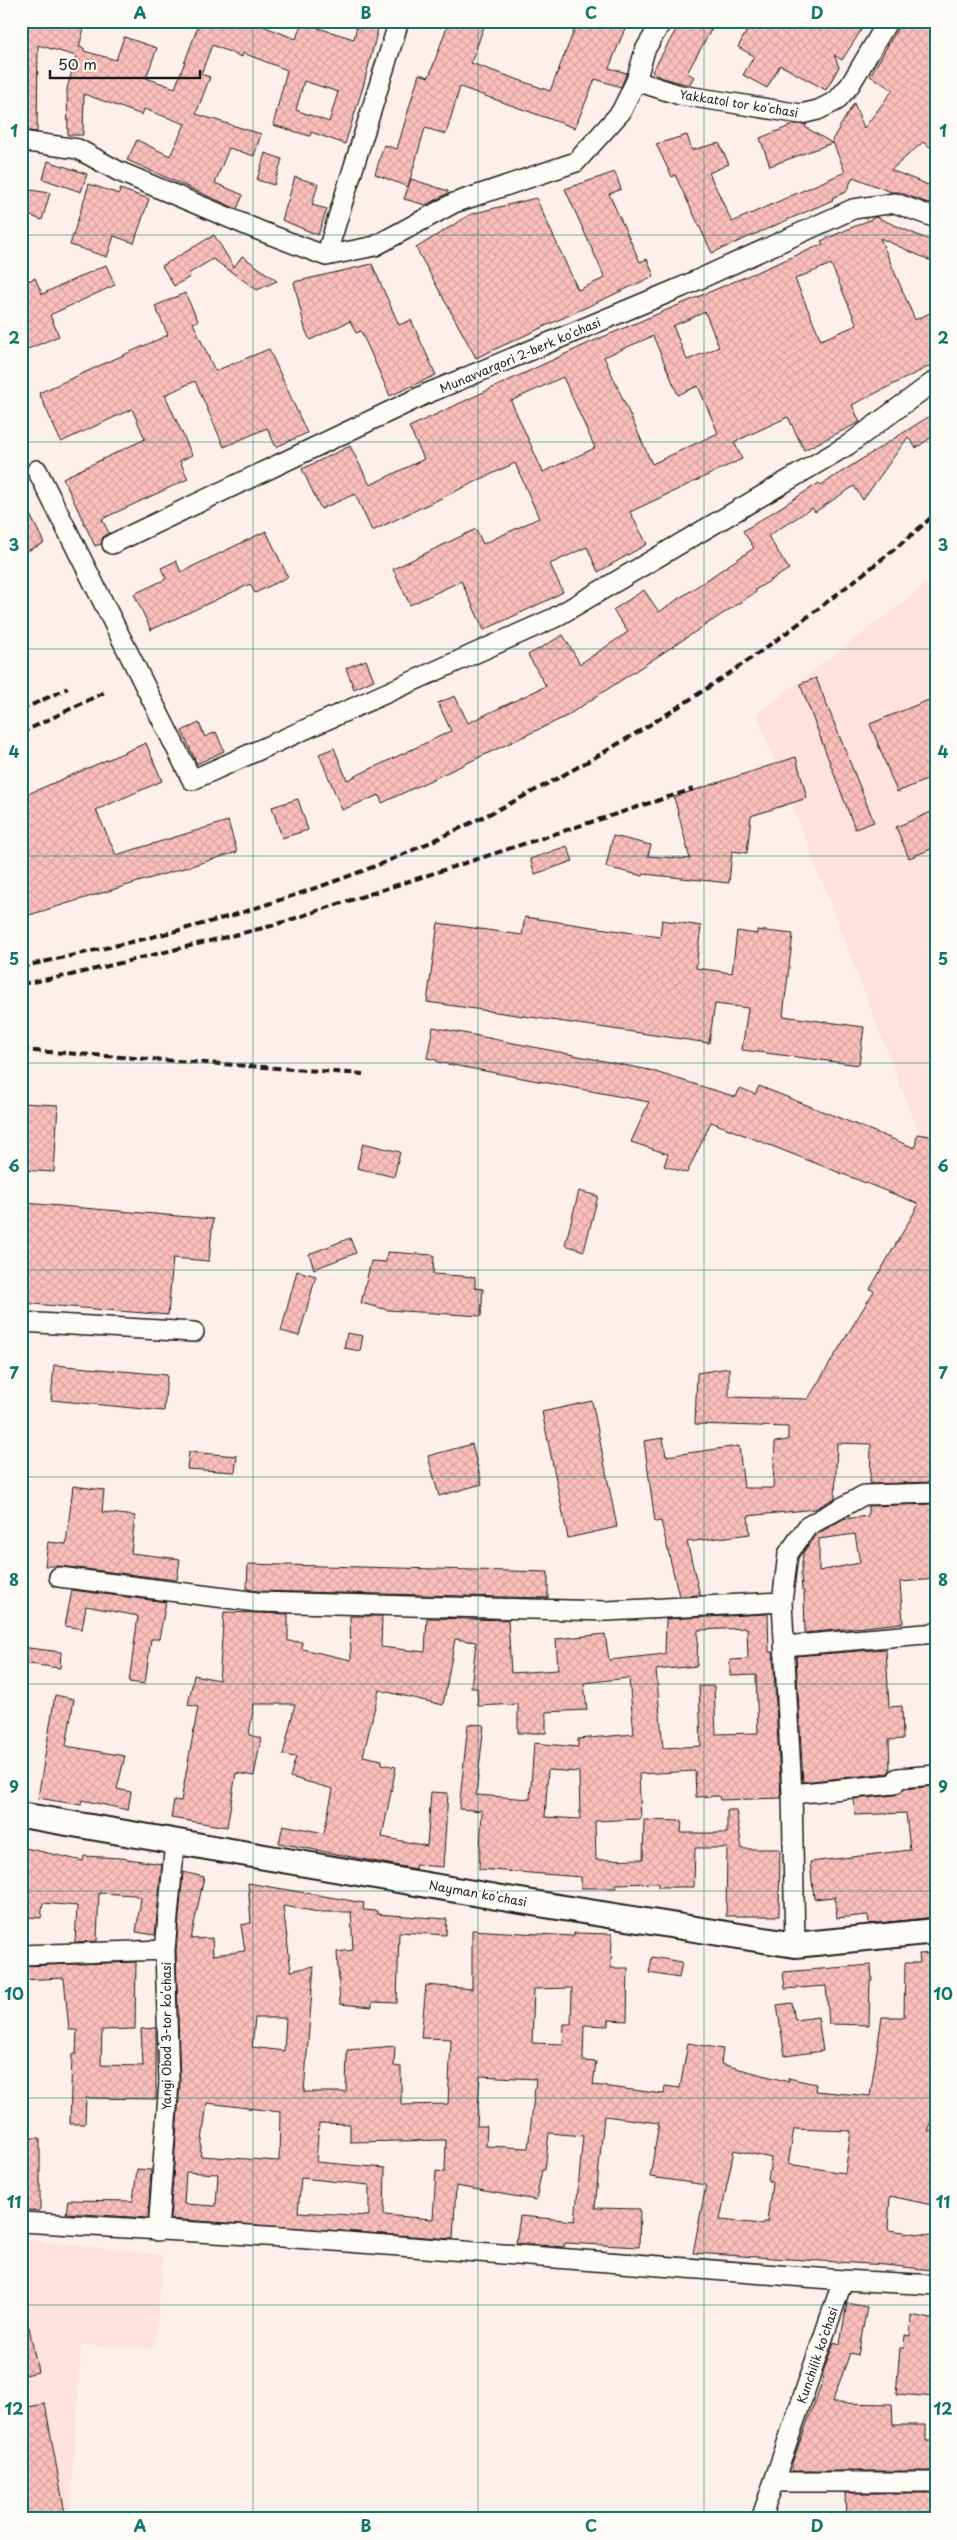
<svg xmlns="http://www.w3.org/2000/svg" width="957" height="2540" viewBox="0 0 957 2540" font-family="'Playpen Sans',sans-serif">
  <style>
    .built { fill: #fde2dd }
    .building { fill: url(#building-cross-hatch); stroke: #1c1c1c; fill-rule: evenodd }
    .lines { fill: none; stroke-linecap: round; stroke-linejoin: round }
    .minor-casing { stroke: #1c1c1c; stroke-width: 22 }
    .major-casing { stroke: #1c1c1c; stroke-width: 28 }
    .minor { stroke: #fdfcf7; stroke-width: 19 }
    .major { stroke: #fdfcf7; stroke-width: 24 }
    .rail { stroke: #1c1c1c; stroke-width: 4; stroke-dasharray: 8 4; stroke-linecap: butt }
    .grid { fill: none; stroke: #0f766e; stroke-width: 1; stroke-opacity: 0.55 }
    .labels { text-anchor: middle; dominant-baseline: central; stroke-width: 4; stroke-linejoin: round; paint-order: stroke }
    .street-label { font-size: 12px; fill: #1c1c1c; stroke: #fdfcf7 }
    .neatline { fill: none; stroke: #0f766e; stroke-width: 2 }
    .grid-label { font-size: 16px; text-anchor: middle; font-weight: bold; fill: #0f766e }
  </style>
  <defs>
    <pattern id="building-cross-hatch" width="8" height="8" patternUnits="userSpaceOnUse" patternTransform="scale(1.25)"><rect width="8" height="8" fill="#fcc0bc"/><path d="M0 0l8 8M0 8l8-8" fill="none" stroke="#d7a4a1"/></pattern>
  </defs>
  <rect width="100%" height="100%" fill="#fdf0eb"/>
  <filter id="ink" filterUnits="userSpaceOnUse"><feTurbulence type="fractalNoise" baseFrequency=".02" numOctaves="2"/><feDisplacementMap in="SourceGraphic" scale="10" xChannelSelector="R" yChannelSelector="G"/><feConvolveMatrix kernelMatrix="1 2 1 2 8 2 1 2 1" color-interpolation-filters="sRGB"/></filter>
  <g filter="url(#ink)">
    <path class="built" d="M 936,577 L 936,1178 L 757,714 Z
      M 21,2239 L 163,2255 L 155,2349 L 81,2345 L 70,2519 L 21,2519 Z"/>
    <path class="building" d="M 22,21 L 86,21 L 79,47 L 84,48 L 84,51 L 116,60 L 124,37 L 157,48 L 146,78 L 175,88 L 200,21 L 250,21 L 296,39 L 302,21 L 321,21 L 318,28 L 354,39 L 358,21 L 380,21 L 363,87 L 345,144 L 311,132 L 310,136 L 273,125 L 287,70 L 243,53 L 242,57 L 212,45 L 201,74 L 210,77 L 196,114 L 261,134 L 254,156 L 229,148 L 215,183 L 243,195 L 237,209 L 127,160 L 137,140 L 170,156 L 185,124 L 144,109 L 142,115 L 84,94 L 83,135 L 68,135 L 67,89 L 76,56 L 38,45 L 37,132 L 21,130 ZM 304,81 L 338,92 L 329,122 L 296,110 Z
      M 449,21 L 486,21 L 471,63 L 550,91 L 578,21 L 628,21 L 609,68 L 627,73 L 625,77 L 621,87 L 595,79 L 575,128 L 460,87 L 446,134 L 425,128 L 408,187 L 375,174 L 384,145 L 397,149 L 419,74 L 429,77 Z
      M 681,21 L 716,21 L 687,73 L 694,77 L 689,85 L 663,78 L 652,72 Z
      M 752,21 L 867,21 L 842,60 L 834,55 L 839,67 L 826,90 L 780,65 L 767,88 L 743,75 L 754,56 L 738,47 Z
      M 902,21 L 936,21 L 936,151 L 923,142 L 891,170 L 936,188 L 936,206 L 899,192 L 891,192 L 853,177 L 846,192 L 832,198 L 833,200 L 712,253 L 675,175 L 672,177 L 656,144 L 687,135 L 692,150 L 719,143 L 729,164 L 709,173 L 732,222 L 845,172 L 832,140 L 854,103 L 864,128 L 893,90 L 870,76 Z
      M 795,124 L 807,124 L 805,127 L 832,143 L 770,166 L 760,138 Z
      M 265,153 L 282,159 L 274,185 L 257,180 Z
      M 48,161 L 87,174 L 81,192 L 43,179 Z
      M 615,172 L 621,189 L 609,194 L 640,262 L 647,259 L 654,276 L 476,358 L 416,248 L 471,214 L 536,198 L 578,290 L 605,278 L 565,189 Z
      M 295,177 L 318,184 L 312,205 L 327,209 L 318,235 L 282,220 Z
      M 411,179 L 448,191 L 447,194 L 426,205 L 404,199 Z
      M 89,184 L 119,194 L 120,189 L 149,199 L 134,243 L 114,236 L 107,257 L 70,245 Z
      M 30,190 L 50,193 L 42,220 L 23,213 Z
      M 876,217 L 936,243 L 936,263 L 880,238 L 915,320 L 936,310 L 936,363 L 852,405 L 860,422 L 804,450 L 788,417 L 734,442 L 742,459 L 630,512 L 647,544 L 598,572 L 587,547 L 550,564 L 563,592 L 550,599 L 484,630 L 461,581 L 410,605 L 393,569 L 476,529 L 483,544 L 539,518 L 515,463 L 372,531 L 355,494 L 321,509 L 302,469 L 350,446 L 370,485 L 424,459 L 409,427 L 591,342 L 823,244 L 821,241 ZM 831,264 L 857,325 L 821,340 L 795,279 ZM 705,312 L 719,347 L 687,360 L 673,326 ZM 653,336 L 678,395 L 698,386 L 718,433 L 652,464 L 604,357 ZM 563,377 L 595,448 L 543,472 L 511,401 Z
      M 214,235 L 234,267 L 242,256 L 277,281 L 257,290 L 213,259 L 188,274 L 190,277 L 174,286 L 162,266 Z
      M 372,264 L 399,325 L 411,320 L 436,375 L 390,396 L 361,331 L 356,333 L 350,321 L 310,340 L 305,329 L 294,282 Z
      M 106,265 L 115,285 L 50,315 L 59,336 L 21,352 L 21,284 L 35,278 L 42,294 Z
      M 185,293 L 198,321 L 193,323 L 215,371 L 269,349 L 307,433 L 276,447 L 267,428 L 224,447 L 195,381 L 165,395 L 192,455 L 180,461 L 188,479 L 102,519 L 109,533 L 103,537 L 101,544 L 95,546 L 63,478 L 145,439 L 132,409 L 61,442 L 39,393 L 168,335 L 155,306 Z
      M 936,412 L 936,434 L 916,448 L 908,437 L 863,500 L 854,486 L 815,512 L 812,508 L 768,536 L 789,569 L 755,590 L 756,592 L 565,717 L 382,803 L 379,795 L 342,810 L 319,754 L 334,748 L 347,780 L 451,731 L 438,703 L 455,696 L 468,723 L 546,686 L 528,655 L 563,635 L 580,664 L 628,632 L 613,610 L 644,590 L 659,612 L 754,548 L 743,531 L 819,483 L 821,485 Z
      M 21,496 L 44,543 L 21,554 Z
      M 266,531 L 288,577 L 255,593 L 250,584 L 151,630 L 134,594 L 166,579 L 161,568 L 176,561 L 181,572 Z
      M 366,660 L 374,680 L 354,689 L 346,668 Z
      M 816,678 L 874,822 L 855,829 L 800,684 Z
      M 936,697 L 936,776 L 897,792 L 870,724 Z
      M 199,723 L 205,737 L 216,732 L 224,751 L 197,764 L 182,731 Z
      M 146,743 L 162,781 L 96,810 L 116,855 L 228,821 L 237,852 L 26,916 L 21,906 L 21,797 Z
      M 796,757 L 807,798 L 751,816 L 747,853 L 732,851 L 729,883 L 644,874 L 643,876 L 606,867 L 613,836 L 651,845 L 648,856 L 690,859 L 674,797 Z
      M 298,799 L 308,830 L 282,838 L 272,807 Z
      M 936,810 L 936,847 L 909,858 L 896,827 Z
      M 567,846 L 573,861 L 535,874 L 530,859 Z
      M 525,917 L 660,937 L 662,920 L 701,926 L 696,968 L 732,973 L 737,931 L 757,934 L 757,930 L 793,934 L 783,1016 L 864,1027 L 859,1065 L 742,1050 L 748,1008 L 715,1004 L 709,1043 L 427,1002 L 438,923 L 522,935 Z
      M 433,1027 L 649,1070 L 736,1097 L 740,1088 L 755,1094 L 759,1086 L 915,1148 L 917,1134 L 936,1137 L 936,1453 L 929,1455 L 933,1482 L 870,1484 L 871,1444 L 837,1443 L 835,1498 L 815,1509 L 748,1516 L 750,1534 L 687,1542 L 700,1595 L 679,1596 L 661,1521 L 655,1522 L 644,1441 L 663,1438 L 666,1456 L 739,1446 L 744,1488 L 773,1488 L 775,1442 L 788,1440 L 788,1427 L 695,1424 L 697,1373 L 729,1368 L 729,1397 L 808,1399 L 874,1291 L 870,1289 L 919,1204 L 711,1122 L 687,1173 L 664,1166 L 668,1154 L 631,1142 L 649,1102 L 437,1062 L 437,1060 L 427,1058 Z
      M 21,1103 L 58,1105 L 54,1172 L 21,1170 Z
      M 363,1143 L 400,1152 L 394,1177 L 357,1168 Z
      M 579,1191 L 598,1196 L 584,1251 L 565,1245 Z
      M 25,1203 L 213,1219 L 209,1261 L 173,1258 L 168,1315 L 21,1303 L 21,1237 Z
      M 350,1238 L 356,1253 L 314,1269 L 309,1254 Z
      M 387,1252 L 434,1255 L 433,1274 L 475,1277 L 475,1288 L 483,1289 L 481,1316 L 388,1310 L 361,1303 L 371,1261 L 386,1262 Z
      M 297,1271 L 316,1276 L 299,1336 L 281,1331 Z
      M 347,1333 L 363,1336 L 360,1351 L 344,1348 Z
      M 54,1365 L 167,1375 L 164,1411 L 51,1400 Z
      M 592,1401 L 617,1527 L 568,1538 L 542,1412 Z
      M 472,1444 L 482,1484 L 439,1496 L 428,1456 Z
      M 189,1452 L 237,1456 L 235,1472 L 187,1469 Z
      M 73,1486 L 104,1490 L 102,1512 L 135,1516 L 131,1553 L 180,1559 L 177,1580 L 60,1566 L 45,1566 L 48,1542 L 66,1544 Z
      M 935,1504 L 936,1579 L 900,1582 L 903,1623 L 805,1633 L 804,1591 L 802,1591 L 801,1574 L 803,1553 L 816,1535 L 843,1519 L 868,1516 L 868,1506 ZM 855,1534 L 860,1563 L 819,1571 L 819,1539 Z
      M 248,1564 L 548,1572 L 548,1598 L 258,1591 L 247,1589 Z
      M 72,1590 L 166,1602 L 159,1639 L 151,1639 L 145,1684 L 129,1682 L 138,1616 L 86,1606 L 82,1629 L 65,1626 Z
      M 224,1612 L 288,1614 L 288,1641 L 302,1642 L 302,1649 L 351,1660 L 350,1616 L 382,1616 L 381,1647 L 425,1652 L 427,1618 L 508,1620 L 511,1673 L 558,1670 L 556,1639 L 605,1634 L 609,1660 L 665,1654 L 666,1619 L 768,1614 L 769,1652 L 773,1652 L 781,1798 L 720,1800 L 719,1796 L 696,1797 L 695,1771 L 639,1774 L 641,1819 L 595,1821 L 596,1860 L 643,1859 L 644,1820 L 682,1821 L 681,1833 L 727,1833 L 727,1810 L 736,1810 L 742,1849 L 780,1849 L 779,1916 L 726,1916 L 727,1848 L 695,1848 L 694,1887 L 658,1887 L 658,1883 L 616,1884 L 616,1888 L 581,1888 L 581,1877 L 479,1869 L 482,1811 L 459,1809 L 468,1724 L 484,1725 L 476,1795 L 530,1799 L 534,1743 L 578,1747 L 578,1739 L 634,1734 L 629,1678 L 584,1683 L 587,1710 L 546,1712 L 546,1733 L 518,1733 L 518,1704 L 478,1706 L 477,1688 L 471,1688 L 476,1642 L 455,1639 L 443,1705 L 379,1690 L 363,1756 L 382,1760 L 382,1764 L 396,1767 L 382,1837 L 427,1846 L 431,1792 L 448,1793 L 443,1867 L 416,1865 L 415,1869 L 279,1843 L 283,1825 L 324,1833 L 333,1789 L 290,1777 L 296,1757 L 283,1755 L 295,1704 L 254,1704 L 249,1735 L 261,1738 L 254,1776 L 236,1773 L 227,1827 L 171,1818 L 174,1800 L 181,1801 L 198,1707 L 188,1705 L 194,1675 L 219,1680 ZM 747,1628 L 748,1659 L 730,1660 L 730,1676 L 756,1675 L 758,1733 L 716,1734 L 714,1686 L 699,1686 L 701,1746 L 663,1748 L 656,1670 L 697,1666 L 698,1630 ZM 548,1770 L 579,1772 L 580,1819 L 545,1817 Z
      M 21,1647 L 61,1652 L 60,1668 L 21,1663 Z
      M 886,1649 L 889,1707 L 902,1706 L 903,1739 L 889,1740 L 890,1770 L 888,1773 L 803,1782 L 796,1656 Z
      M 55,1695 L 74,1699 L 66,1746 L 125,1756 L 117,1789 L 131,1792 L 128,1810 L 82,1800 L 81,1805 L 38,1798 Z
      M 934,1786 L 936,1795 L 936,1917 L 869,1924 L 868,1915 L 837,1918 L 835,1897 L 814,1899 L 810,1862 L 910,1850 L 906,1813 L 855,1815 L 854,1799 L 895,1795 L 904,1789 Z
      M 21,1847 L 83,1861 L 84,1856 L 121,1858 L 162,1864 L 155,1935 L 136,1932 L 141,1898 L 134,1895 L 99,1893 L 97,1941 L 75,1942 L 77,1906 L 43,1903 L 41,1918 L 24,1917 L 29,1870 L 21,1869 Z
      M 183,1872 L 204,1877 L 191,1939 L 212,1938 L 213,1955 L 245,1951 L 241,1925 L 251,1923 L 248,1883 L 364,1903 L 363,1910 L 377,1911 L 377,1914 L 447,1919 L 446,1935 L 399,1932 L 397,2003 L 372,2002 L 372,2007 L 340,2004 L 337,1952 L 353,1950 L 351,1912 L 319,1912 L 283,1906 L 291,1971 L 314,1966 L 304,2092 L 346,2092 L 347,2050 L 395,2046 L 394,2066 L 401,2067 L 401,2105 L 448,2104 L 451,2039 L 421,2038 L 426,1985 L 472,1989 L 472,1930 L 573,1936 L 574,1933 L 612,1934 L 611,1968 L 628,1968 L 627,2021 L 609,2020 L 609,2026 L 584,2025 L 583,2061 L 596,2062 L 593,2085 L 664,2094 L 665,2086 L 680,2088 L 688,2043 L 723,2049 L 721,2064 L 789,2082 L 788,2078 L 816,2084 L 815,2091 L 870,2096 L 882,2017 L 904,2017 L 905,1963 L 920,1963 L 919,1954 L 936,1953 L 936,2110 L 928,2131 L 936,2131 L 936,2170 L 933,2188 L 936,2189 L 936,2206 L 890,2196 L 888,2230 L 936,2236 L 932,2270 L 885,2265 L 693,2253 L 706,2185 L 650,2177 L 659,2123 L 604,2116 L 595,2208 L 640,2209 L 639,2247 L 565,2243 L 564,2247 L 516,2243 L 520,2216 L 575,2221 L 583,2136 L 549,2133 L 545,2170 L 542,2170 L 536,2200 L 456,2186 L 453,2239 L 170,2219 L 180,2083 L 176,1950 ZM 572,1988 L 571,2024 L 564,2024 L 563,2044 L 532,2043 L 534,1989 ZM 255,2018 L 286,2018 L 284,2051 L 252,2047 ZM 480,2076 L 536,2079 L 528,2148 L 486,2146 L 487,2126 L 477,2126 ZM 207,2103 L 280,2112 L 279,2161 L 200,2156 ZM 319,2123 L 350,2124 L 350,2142 L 446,2140 L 445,2172 L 436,2171 L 433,2219 L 384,2215 L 385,2168 L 316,2162 ZM 794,2129 L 851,2131 L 845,2173 L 788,2164 ZM 734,2150 L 771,2158 L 768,2181 L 772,2182 L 767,2222 L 763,2222 L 762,2224 L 720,2220 ZM 186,2172 L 218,2174 L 216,2206 L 184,2204 ZM 301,2178 L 369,2185 L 369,2216 L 298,2212 Z
      M 652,1957 L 682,1962 L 679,1978 L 649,1973 Z
      M 136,1962 L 135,2029 L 102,2030 L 101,2065 L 143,2066 L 141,2029 L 156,2028 L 156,2099 L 86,2098 L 85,2124 L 70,2124 L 72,2054 L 76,2054 L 77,2030 L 69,2030 L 64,1978 L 21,1980 L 21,1966 Z
      M 871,1965 L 872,1981 L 870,1981 L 869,2025 L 829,2024 L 826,1986 L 785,1989 L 783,1972 Z
      M 792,2003 L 795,2020 L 818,2017 L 823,2051 L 785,2056 L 777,2005 Z
      M 21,2138 L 40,2138 L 40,2211 L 25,2210 L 25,2166 L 21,2166 Z
      M 137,2169 L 151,2170 L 148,2218 L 66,2213 L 68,2200 L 133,2201 Z
      M 847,2303 L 867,2307 L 858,2355 L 850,2353 L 832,2403 L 892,2404 L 893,2425 L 926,2425 L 926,2441 L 936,2441 L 936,2471 L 792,2471 L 792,2463 L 824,2377 L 822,2376 L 834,2342 L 840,2344 Z
      M 911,2315 L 936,2320 L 936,2397 L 896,2394 L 900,2348 L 904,2348 L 905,2335 L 910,2336 Z
      M 21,2327 L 29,2327 L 38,2372 L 21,2376 Z
      M 45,2404 L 66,2519 L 21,2519 L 21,2408 Z
      M 845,2493 L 936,2493 L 936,2519 L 846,2519 Z"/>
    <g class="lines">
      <g class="minor-casing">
        <path id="minor" d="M 636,81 L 680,95 L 726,102 L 801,114 L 818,110 L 836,101 L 850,85 L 888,21
          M 21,141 L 78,149 L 118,171 L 258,230 L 326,256 L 375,246 L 454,203 L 576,162 L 621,112 L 636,81 L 645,50 L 662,21
          M 326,256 L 399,21
          M 37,470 L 192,780 L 554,618 L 848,445 L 936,380
          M 112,544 L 426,394 L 682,287 L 853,209 L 895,203 L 936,218
          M 21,1322 L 194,1332
          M 59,1577 L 257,1602 L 607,1611 L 782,1602
          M 784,1646 L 936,1633
          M 792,1794 L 894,1784 L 898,1778 L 936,1775
          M 795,1945 L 792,1794 L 782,1602 L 788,1554 L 808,1526 L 864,1495 L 936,1493
          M 21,1955 L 165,1950
          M 21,2222 L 282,2237 L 843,2280
          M 158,2231 L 169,2082 L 165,1950 L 175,1841
          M 774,2482 L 936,2482
          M 761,2519 L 843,2280 L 936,2285"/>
      </g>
      <g class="major-casing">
        <path id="major" d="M 21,1815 L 514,1900 L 795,1945 L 936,1931"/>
      </g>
      <use href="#minor" class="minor"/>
      <use href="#major" class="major"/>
      <path class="rail" d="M 21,710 L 68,688
        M 21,733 L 107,691
        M 21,967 C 104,948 188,931 268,904 C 313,889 361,873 404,854 C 555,787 697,703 827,602 C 864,573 902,545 936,513
        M 21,984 L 71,975 L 271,926 L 693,789
        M 21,1050 L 363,1074"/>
    </g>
  </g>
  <path class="grid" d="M 253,21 L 253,2519M 478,21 L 478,2519M 704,21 L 704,2519M 21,235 L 936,235M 21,442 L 936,442M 21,649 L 936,649M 21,856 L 936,856M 21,1063 L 936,1063M 21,1270 L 936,1270M 21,1477 L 936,1477M 21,1684 L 936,1684M 21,1891 L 936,1891M 21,2098 L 936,2098M 21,2305 L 936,2305"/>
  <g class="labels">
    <g class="street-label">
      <text transform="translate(739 103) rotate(9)">Yakkatol tor koʻchasi</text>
      <text transform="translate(520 355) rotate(-23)">Munavvarqori 2-berk koʻchasi</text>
      <text transform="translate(478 1893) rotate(10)">Nayman koʻchasi</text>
      <text transform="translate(166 2036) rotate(-90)">Yangi Obod 3-tor koʻchasi</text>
      <text transform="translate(817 2355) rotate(-71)">Kunchilik koʻchasi</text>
    </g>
  </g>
  <rect width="957" height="2540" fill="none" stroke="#fdfcf7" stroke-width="55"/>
  <path d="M50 70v8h150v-8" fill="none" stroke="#1c1c1c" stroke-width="2.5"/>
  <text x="58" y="70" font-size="15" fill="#1c1c1c" stroke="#fdfcf7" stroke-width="4" paint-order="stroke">50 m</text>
  <rect x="28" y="28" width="902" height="2484" class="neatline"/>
  <g class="grid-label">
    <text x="140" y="19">A</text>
    <text x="366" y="19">B</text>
    <text x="591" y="19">C</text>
    <text x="817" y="19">D</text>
    <text x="14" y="137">1</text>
    <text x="943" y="137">1</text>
    <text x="14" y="344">2</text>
    <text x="943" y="344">2</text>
    <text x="14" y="551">3</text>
    <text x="943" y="551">3</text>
    <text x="14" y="758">4</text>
    <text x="943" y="758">4</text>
    <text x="14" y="965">5</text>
    <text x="943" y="965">5</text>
    <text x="14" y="1172">6</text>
    <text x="943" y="1172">6</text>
    <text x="14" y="1379">7</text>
    <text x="943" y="1379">7</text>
    <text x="14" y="1586">8</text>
    <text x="943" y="1586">8</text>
    <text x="14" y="1793">9</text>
    <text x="943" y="1793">9</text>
    <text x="14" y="2000">10</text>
    <text x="943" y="2000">10</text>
    <text x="14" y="2208">11</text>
    <text x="943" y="2208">11</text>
    <text x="14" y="2415">12</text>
    <text x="943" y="2415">12</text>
    <text x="140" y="2532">A</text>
    <text x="366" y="2532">B</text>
    <text x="591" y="2532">C</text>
    <text x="817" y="2532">D</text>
  </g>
</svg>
